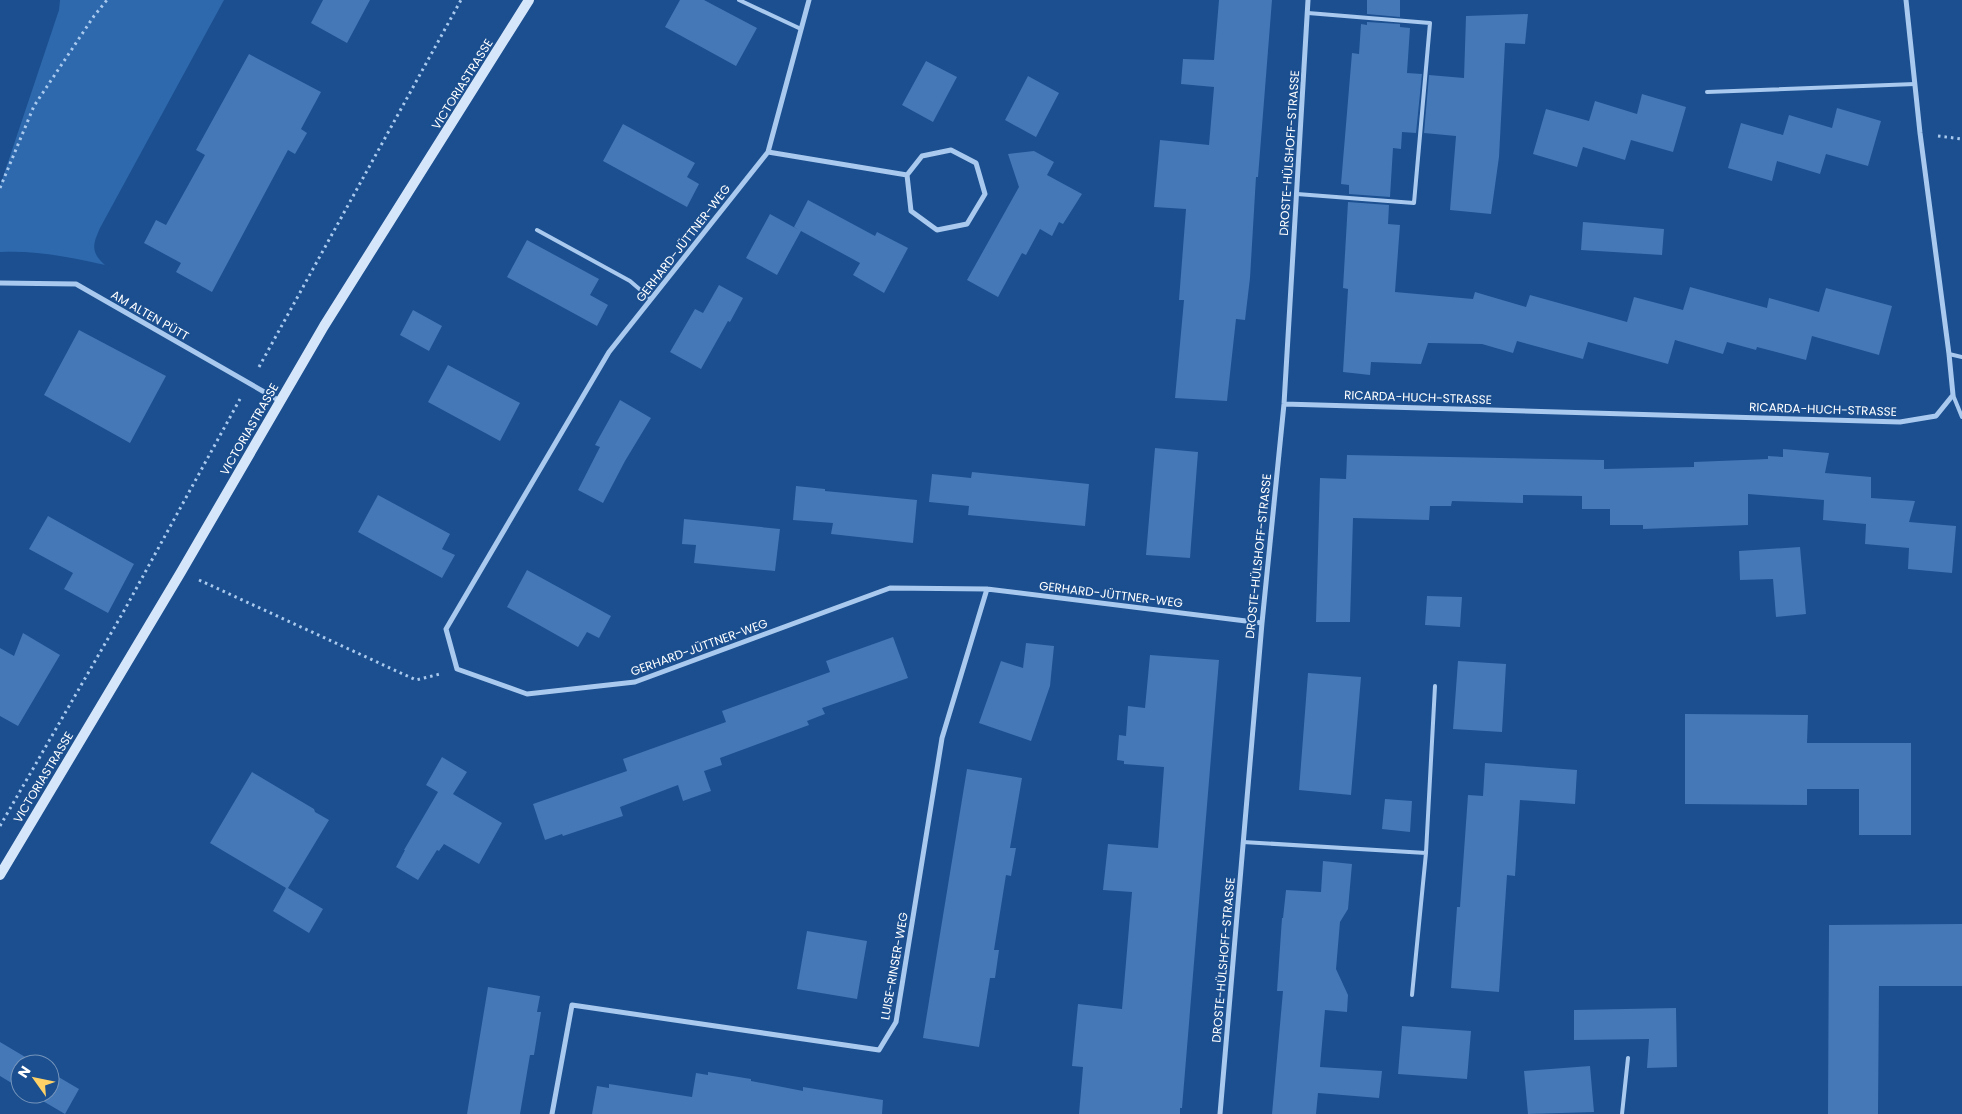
<svg xmlns="http://www.w3.org/2000/svg" width="1962" height="1114" viewBox="0 0 1962 1114" font-family="Poppins,sans-serif">
  <style>
    .green { fill: #2e69ad }
    .building { fill: #4478b7 }
    .lines { fill: none; stroke-linecap: round; stroke-linejoin: round }
    .path { stroke: #a9c9ee; stroke-width: 3; stroke-dasharray: 2.5 4; stroke-linecap: butt }
    .service { stroke: #a9c9ee; stroke-width: 4 }
    .minor { stroke: #a9c9ee; stroke-width: 5 }
    .secondary { stroke: #d6e6fa; stroke-width: 10 }
    .labels { text-anchor: middle; dominant-baseline: central; stroke-width: 4; stroke-linejoin: round; paint-order: stroke }
    .street-label { font-size: 12px; fill: #fff; stroke: #1b4f8f }
  </style>
  <rect width="100%" height="100%" fill="#1b4f8f"/>
  <path class="green" d="M 60,0 L 224,0 L 100,228 C 93,244 90,252 105,265 C 69,257 36,250 0,252 L 0,186 L 59,10 Z"/>
  <path class="building" d="M 323,0 L 370,0 L 347,43 L 311,23 Z
    M 680,0 L 704,0 L 757,28 L 736,66 L 665,27 Z
    M 1219,0 L 1272,0 L 1258,177 L 1256,177 L 1250,278 L 1245,320 L 1236,319 L 1227,401 L 1175,398 L 1184,300 L 1179,300 L 1186,209 L 1154,207 L 1160,140 L 1209,145 L 1214,87 L 1181,84 L 1183,59 L 1214,60 Z
    M 1367,0 L 1400,0 L 1400,17 L 1367,14 Z
    M 1528,14 L 1525,44 L 1505,43 L 1499,157 L 1491,214 L 1450,210 L 1456,136 L 1424,133 L 1429,75 L 1464,78 L 1466,16 Z
    M 1367,22 L 1400,24 L 1400,27 L 1410,28 L 1407,73 L 1422,74 L 1416,133 L 1402,132 L 1401,149 L 1393,148 L 1390,197 L 1349,194 L 1349,185 L 1341,184 L 1352,53 L 1359,54 L 1361,24 L 1367,25 Z
    M 249,54 L 321,92 L 301,129 L 307,133 L 295,154 L 288,150 L 212,292 L 176,272 L 181,263 L 144,243 L 156,220 L 166,225 L 205,155 L 196,150 Z
    M 926,61 L 957,77 L 933,122 L 902,105 Z
    M 1028,76 L 1059,93 L 1036,137 L 1005,120 Z
    M 1642,94 L 1686,107 L 1673,152 L 1631,140 L 1625,160 L 1583,147 L 1577,167 L 1533,154 L 1546,109 L 1589,121 L 1595,101 L 1637,114 Z
    M 1837,108 L 1881,121 L 1868,166 L 1826,154 L 1820,174 L 1777,161 L 1772,181 L 1728,168 L 1741,123 L 1783,135 L 1789,115 L 1832,128 Z
    M 623,124 L 695,163 L 687,177 L 699,184 L 687,207 L 603,161 Z
    M 1034,151 L 1054,162 L 1047,175 L 1082,194 L 1063,224 L 1059,222 L 1052,236 L 1040,229 L 1026,255 L 1022,253 L 998,297 L 967,280 L 1019,187 L 1008,154 Z
    M 808,200 L 875,236 L 877,232 L 908,248 L 884,293 L 853,275 L 860,263 L 801,231 L 777,275 L 746,258 L 770,214 L 799,230 L 794,227 Z
    M 1348,202 L 1389,205 L 1388,224 L 1400,225 L 1395,292 L 1473,299 L 1475,292 L 1526,307 L 1530,295 L 1627,322 L 1634,297 L 1683,310 L 1690,287 L 1767,308 L 1769,298 L 1819,312 L 1826,288 L 1892,306 L 1879,355 L 1812,336 L 1806,360 L 1757,347 L 1756,350 L 1727,342 L 1723,354 L 1675,340 L 1668,364 L 1588,342 L 1583,359 L 1517,341 L 1513,353 L 1482,344 L 1428,343 L 1421,364 L 1371,362 L 1370,375 L 1343,372 L 1348,289 L 1343,288 Z
    M 1583,222 L 1664,229 L 1662,255 L 1581,250 Z
    M 527,240 L 599,279 L 590,295 L 608,305 L 597,326 L 507,277 Z
    M 719,285 L 743,298 L 730,322 L 728,321 L 701,369 L 670,352 L 695,309 L 703,313 Z
    M 413,310 L 442,326 L 429,351 L 400,335 Z
    M 79,330 L 166,376 L 130,443 L 44,395 Z
    M 448,365 L 520,403 L 500,441 L 428,402 Z
    M 620,400 L 651,418 L 625,461 L 603,503 L 578,490 L 600,447 L 595,445 Z
    M 1155,448 L 1198,452 L 1190,558 L 1146,555 Z
    M 1783,449 L 1829,453 L 1825,473 L 1871,477 L 1871,498 L 1915,501 L 1909,522 L 1956,526 L 1952,573 L 1908,569 L 1909,548 L 1865,544 L 1866,524 L 1823,520 L 1824,500 L 1748,494 L 1748,525 L 1643,529 L 1643,525 L 1610,525 L 1610,509 L 1582,509 L 1582,496 L 1523,495 L 1523,503 L 1452,501 L 1451,506 L 1430,506 L 1429,520 L 1353,518 L 1350,622 L 1316,622 L 1320,478 L 1346,479 L 1347,455 L 1604,460 L 1604,469 L 1694,467 L 1694,462 L 1768,459 L 1768,456 L 1783,457 Z
    M 972,472 L 1089,484 L 1085,526 L 968,515 L 969,506 L 929,502 L 932,474 L 971,478 Z
    M 796,486 L 825,489 L 825,491 L 917,500 L 913,543 L 831,534 L 833,523 L 793,520 Z
    M 378,495 L 450,534 L 442,549 L 455,555 L 442,578 L 358,532 Z
    M 48,516 L 134,564 L 108,613 L 64,589 L 73,573 L 29,549 Z
    M 684,519 L 780,529 L 775,571 L 694,563 L 696,545 L 682,544 Z
    M 1800,547 L 1806,614 L 1776,617 L 1773,579 L 1740,580 L 1739,551 Z
    M 527,570 L 611,616 L 599,638 L 587,632 L 578,647 L 507,607 Z
    M 1427,596 L 1462,597 L 1460,627 L 1425,625 Z
    M 23,633 L 60,655 L 18,726 L 0,716 L 0,648 L 14,656 Z
    M 893,637 L 908,678 L 822,708 L 825,714 L 807,721 L 809,725 L 720,758 L 722,765 L 704,771 L 711,791 L 683,801 L 678,785 L 620,807 L 623,816 L 563,836 L 562,834 L 545,840 L 533,804 L 627,771 L 623,759 L 726,722 L 722,711 L 830,672 L 826,661 Z
    M 1026,643 L 1054,646 L 1050,686 L 1031,741 L 979,723 L 1001,661 L 1023,668 Z
    M 1150,655 L 1219,660 L 1182,1108 L 1180,1108 L 1180,1114 L 1079,1114 L 1083,1067 L 1072,1066 L 1078,1004 L 1122,1009 L 1132,892 L 1103,890 L 1108,844 L 1158,848 L 1164,767 L 1124,764 L 1124,761 L 1117,760 L 1119,735 L 1126,736 L 1128,706 L 1145,708 Z
    M 1458,661 L 1506,664 L 1502,732 L 1453,729 Z
    M 1308,673 L 1361,677 L 1351,795 L 1299,790 Z
    M 1685,714 L 1808,715 L 1807,743 L 1911,743 L 1911,835 L 1859,835 L 1859,789 L 1807,789 L 1807,805 L 1685,804 Z
    M 442,757 L 467,772 L 453,794 L 502,823 L 479,864 L 444,844 L 439,851 L 437,850 L 418,880 L 396,867 L 405,850 L 404,850 L 438,792 L 426,785 Z
    M 1485,763 L 1577,770 L 1575,804 L 1520,800 L 1515,876 L 1507,875 L 1499,992 L 1451,988 L 1457,907 L 1460,907 L 1468,795 L 1483,796 Z
    M 967,769 L 1022,778 L 1010,848 L 1016,848 L 1011,876 L 1006,875 L 994,950 L 999,950 L 995,978 L 990,978 L 979,1047 L 923,1038 Z
    M 252,772 L 314,809 L 315,812 L 329,820 L 288,888 L 323,909 L 309,933 L 273,911 L 286,888 L 210,843 Z
    M 1385,799 L 1412,801 L 1410,832 L 1382,829 Z
    M 1323,861 L 1352,864 L 1348,909 L 1340,922 L 1336,969 L 1348,995 L 1347,1012 L 1325,1010 L 1320,1067 L 1382,1071 L 1379,1098 L 1318,1093 L 1316,1114 L 1272,1114 L 1283,991 L 1277,991 L 1282,918 L 1283,918 L 1286,890 L 1321,892 Z
    M 1962,924 L 1962,986 L 1879,986 L 1878,1114 L 1828,1114 L 1829,925 Z
    M 807,931 L 867,941 L 857,999 L 797,989 Z
    M 488,987 L 540,996 L 537,1012 L 541,1012 L 534,1055 L 530,1055 L 520,1114 L 467,1114 Z
    M 1676,1008 L 1677,1067 L 1647,1068 L 1649,1039 L 1574,1040 L 1574,1010 Z
    M 1402,1026 L 1471,1031 L 1467,1079 L 1398,1074 Z
    M 0,1042 L 37,1064 L 20,1064 L 20,1088 L 0,1076 Z
    M 1590,1066 L 1594,1112 L 1528,1114 L 1524,1071 Z
    M 50,1072 L 79,1089 L 65,1114 L 31,1094 L 50,1094 Z
    M 708,1072 L 751,1079 L 751,1081 L 803,1091 L 803,1087 L 883,1100 L 882,1114 L 592,1114 L 597,1086 L 609,1088 L 609,1084 L 692,1097 L 696,1073 L 708,1075 Z"/>
  <g class="lines">
    <path class="path" d="M 1938,136 L 1962,139
      M 0,188 L 34,106 L 94,16 L 107,0
      M 259,367 L 461,0
      M 199,580 L 416,680 L 440,674
      M 0,826 L 125,609 L 240,399"/>
    <path class="service" d="M 739,0 L 801,29
      M 1707,92 L 1915,84
      M 1297,194 L 1414,203 L 1430,23 L 1308,13
      M 537,230 L 630,281 L 651,299
      M 1949,354 L 1962,357
      M 1953,395 L 1962,417
      M 1243,842 L 1426,853
      M 1412,995 L 1426,853 L 1435,686
      M 1622,1114 L 1628,1058"/>
    <path class="minor" d="M 809,0 L 768,152 L 609,352 L 446,629 L 457,669 L 527,694 L 635,682 L 890,588 L 987,589 L 1262,623
      M 768,152 L 907,175 L 911,211 L 937,230 L 967,224 L 985,194 L 976,163 L 951,150 L 922,156 L 907,175
      M 0,283 L 76,284 L 280,401
      M 1284,404 L 1900,422 L 1936,416 L 1953,395 L 1949,354 L 1920,133 L 1906,0
      M 552,1114 L 572,1005 L 879,1050 L 896,1022 L 942,738 L 987,589
      M 1220,1114 L 1262,623 L 1284,404 L 1308,0"/>
    <path class="secondary" d="M 0,875 L 181,572 L 324,326 L 529,0"/>
  </g>
  <g class="labels">
    <g class="street-label">
      <text transform="translate(462 84) rotate(-58)">VICTORIASTRASSE</text>
      <text transform="translate(1289 153) rotate(-86)">DROSTE-HÜLSHOFF-STRASSE</text>
      <text transform="translate(683 243) rotate(-52)">GERHARD-JÜTTNER-WEG</text>
      <text transform="translate(150 315) rotate(30)">AM ALTEN PÜTT</text>
      <text transform="translate(1418 397) rotate(2)">RICARDA-HUCH-STRASSE</text>
      <text transform="translate(1823 409) rotate(2)">RICARDA-HUCH-STRASSE</text>
      <text transform="translate(249 429) rotate(-60)">VICTORIASTRASSE</text>
      <text transform="translate(1258 556) rotate(-84)">DROSTE-HÜLSHOFF-STRASSE</text>
      <text transform="translate(1111 594) rotate(7)">GERHARD-JÜTTNER-WEG</text>
      <text transform="translate(699 647) rotate(-20)">GERHARD-JÜTTNER-WEG</text>
      <text transform="translate(43 777) rotate(-59)">VICTORIASTRASSE</text>
      <text transform="translate(1223 960) rotate(-85)">DROSTE-HÜLSHOFF-STRASSE</text>
      <text transform="translate(894 966) rotate(-80)">LUISE-RINSER-WEG</text>
    </g>
  </g>
  <g transform="translate(35 1079) rotate(303)"><circle r="24" fill="#1b4f8f" stroke="#7695bc"/>
  <path d="M0-4L9 19L0 12L-9 19Z" fill="#ffd166"/>
  <text y="-8" font-size="14" font-weight="bold" text-anchor="middle" fill="#ffffff">N</text>
  </g>
</svg>
